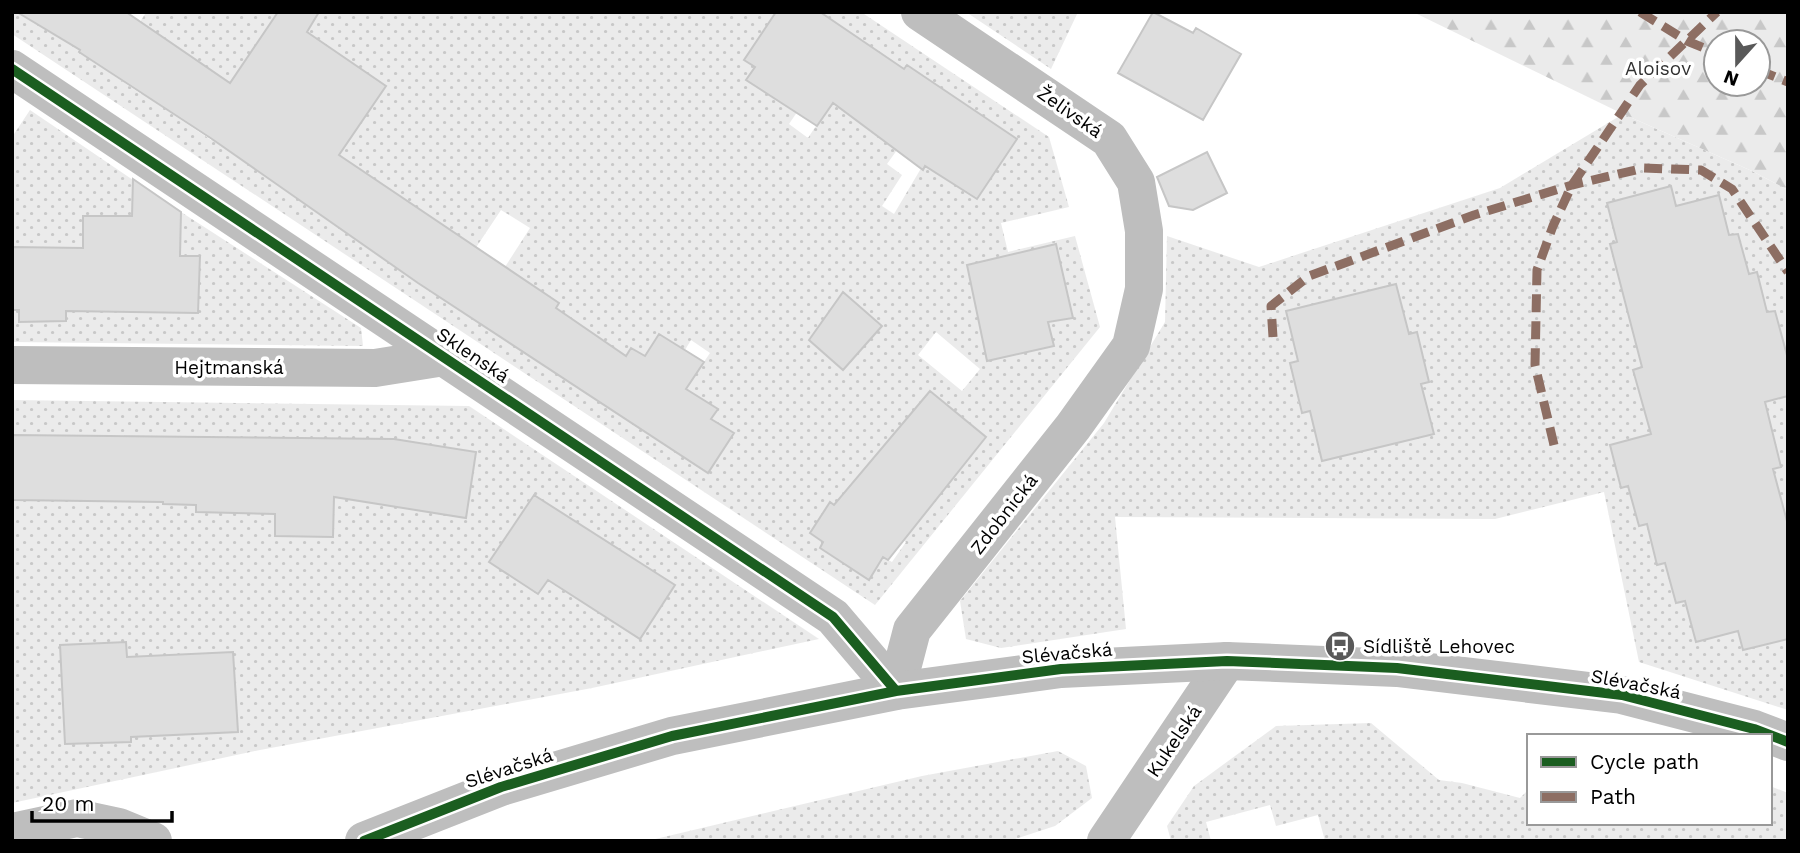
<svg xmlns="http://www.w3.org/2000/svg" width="1800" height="853" viewBox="0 0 1800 853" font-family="'Work Sans',sans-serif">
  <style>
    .grass { fill: url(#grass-dots); fill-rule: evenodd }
    .forest { fill: url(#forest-firs); fill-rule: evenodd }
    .building { fill: #dedede; stroke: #c6c6c6; stroke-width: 2 }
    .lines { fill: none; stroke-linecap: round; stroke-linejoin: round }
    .minor { stroke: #bebebe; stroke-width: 38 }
    .tertiary { stroke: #bebebe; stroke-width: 38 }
    .quiet { stroke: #8d6e63; stroke-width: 9; stroke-dasharray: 18 9; stroke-linecap: butt }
    .cycleway-casing { stroke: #fff; stroke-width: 15 }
    .cycleway { stroke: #1b5e20; stroke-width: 10 }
    .labels { text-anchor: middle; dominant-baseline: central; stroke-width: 7; stroke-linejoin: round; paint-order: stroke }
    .park-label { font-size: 19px; fill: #313131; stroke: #fff }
    .street-label { font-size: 19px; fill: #000; stroke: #fff }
    .poi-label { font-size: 19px; fill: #000; stroke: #fff; text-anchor: start }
  </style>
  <defs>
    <pattern id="grass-dots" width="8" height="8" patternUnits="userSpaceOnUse" patternTransform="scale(1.75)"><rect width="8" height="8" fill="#ebebeb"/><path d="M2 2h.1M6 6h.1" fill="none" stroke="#c8c8c8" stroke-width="1.8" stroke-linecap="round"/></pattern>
    <pattern id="forest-firs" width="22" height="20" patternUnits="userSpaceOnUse" patternTransform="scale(1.75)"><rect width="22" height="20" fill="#ebebeb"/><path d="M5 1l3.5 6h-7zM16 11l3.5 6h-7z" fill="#c8c8c8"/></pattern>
  </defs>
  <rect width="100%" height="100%" fill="#fff"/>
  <path class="grass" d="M 12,12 L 105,12 L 79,52 L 141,94 L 174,45 L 140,22 L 145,14 L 143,12 L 278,12 L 285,66 L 319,12 L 776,12 L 755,67 L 746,80 L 765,92 L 810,93 L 789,124 L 808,138 L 831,103 L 854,118 L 869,45 L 820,12 L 861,12 L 1049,137 L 1069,207 L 1001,223 L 1008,252 L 1075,236 L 1100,327 L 875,605 L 12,34 ZM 907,65 L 1017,139 L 977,199 L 923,165 L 894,214 L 882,206 L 902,175 L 887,164 L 897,150 L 871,119 ZM 182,70 L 235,105 L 211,140 L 159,105 ZM 386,86 L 358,128 L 326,107 ZM 501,210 L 530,228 L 505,267 L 559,303 L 535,339 L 473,252 ZM 1004,257 L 1008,272 L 1060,261 L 1073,318 L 1048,322 L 1053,346 L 1019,354 L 1007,304 L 976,310 L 967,266 ZM 843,292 L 882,326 L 843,370 L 809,340 ZM 936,332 L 980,369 L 962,391 L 918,355 ZM 659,334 L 685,350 L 691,340 L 710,353 L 689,384 L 577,385 L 606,343 L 626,356 L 631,348 L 645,356 ZM 929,392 L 986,437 L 929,508 L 870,462 ZM 717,410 L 711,419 L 734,433 L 655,436 ZM 830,502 L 844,511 L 866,516 L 906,542 L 892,562 L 883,557 L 869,580 L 820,548 L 823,542 L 810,533 Z
    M 966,12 L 1078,12 L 1051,69 Z
    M 30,110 L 133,180 L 180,246 L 181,212 L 361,328 L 363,346 L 12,342 L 12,310 L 19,310 L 19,322 L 66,321 L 12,247 L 12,137 ZM 83,255 L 199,256 L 198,313 L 100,312 Z
    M 1623,114 L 1752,171 L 1788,190 L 1788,350 L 1786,350 L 1775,311 L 1767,312 L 1757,272 L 1749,274 L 1738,234 L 1729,235 L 1719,195 L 1676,206 L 1607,204 L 1617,242 L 1610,245 L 1642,367 L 1634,370 L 1685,425 L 1611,445 L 1620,488 L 1628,486 L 1639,526 L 1647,524 L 1657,564 L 1665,563 L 1676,603 L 1685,601 L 1696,642 L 1738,631 L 1744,650 L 1788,639 L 1788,710 L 1639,662 L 1604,492 L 1495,519 L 1115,517 L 1126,629 L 1001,648 L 966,639 L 960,601 L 1104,423 L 1165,322 L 1167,236 L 1259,267 L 1500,188 ZM 1396,284 L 1409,334 L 1417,332 L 1429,382 L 1421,384 L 1434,434 L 1323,461 L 1310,411 L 1301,413 L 1290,363 L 1298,361 L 1286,311 Z
    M 1788,395 L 1788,525 L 1773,469 L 1781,467 L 1771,425 L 1730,411 Z
    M 12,400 L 469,406 L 819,639 L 592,688 L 260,750 L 12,803 L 12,502 L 15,435 L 12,434 ZM 56,435 L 124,435 L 123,491 L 55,490 ZM 266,437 L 334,439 L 333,537 L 275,536 L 275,493 L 266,493 ZM 165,438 L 227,513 L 196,512 L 196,505 L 163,504 ZM 386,438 L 475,452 L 376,503 ZM 533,495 L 583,527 L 538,594 L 489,561 ZM 620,549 L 675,585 L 640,639 L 584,603 ZM 126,642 L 131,741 L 65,744 L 60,645 ZM 233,652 L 237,731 L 176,734 L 172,655 Z
    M 1371,723 L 1439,780 L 1462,783 L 1520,798 L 1529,789 L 1529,823 L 1770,823 L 1770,786 L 1788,793 L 1788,841 L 1325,841 L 1318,815 L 1276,826 L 1270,805 L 1206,822 L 1211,841 L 1171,841 L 1167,826 L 1194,786 L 1276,726 Z
    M 1058,751 L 1086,766 L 1092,798 L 1055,826 L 1009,841 L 647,841 L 922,776 Z"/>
  <path class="forest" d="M 1413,12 L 1788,12 L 1788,190 L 1752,171 L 1623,114 ZM 1716,42 L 1758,42 L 1758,84 L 1716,84 Z"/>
  <path class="building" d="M 17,12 L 126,12 L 230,83 L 278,12 L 319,12 L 307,32 L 386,86 L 339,155 L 559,303 L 556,308 L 626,356 L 631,348 L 645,356 L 659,334 L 704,362 L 686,389 L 718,409 L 711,419 L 734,433 L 708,473 L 418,283 L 212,139 L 79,52 L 80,50 Z
    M 776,12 L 820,12 L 904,69 L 907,65 L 1017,139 L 977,199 L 925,166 L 923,170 L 833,103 L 817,126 L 746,80 L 755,67 L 744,60 Z
    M 1153,12 L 1193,33 L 1196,28 L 1241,54 L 1203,120 L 1118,73 Z
    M 1207,152 L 1227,193 L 1193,210 L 1169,206 L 1157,177 Z
    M 133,179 L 181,212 L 180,256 L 200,256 L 198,313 L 66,311 L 66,321 L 19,322 L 19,310 L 12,310 L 12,247 L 83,248 L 83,216 L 132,216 Z
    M 1671,186 L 1676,206 L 1719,195 L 1729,235 L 1738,234 L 1749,274 L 1757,272 L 1767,312 L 1775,311 L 1788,359 L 1788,396 L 1765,402 L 1781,467 L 1773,469 L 1788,525 L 1788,639 L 1743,650 L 1738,631 L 1696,642 L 1685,601 L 1676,603 L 1665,563 L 1657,565 L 1647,524 L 1639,526 L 1628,486 L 1621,488 L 1610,445 L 1651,434 L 1633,370 L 1642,367 L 1610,244 L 1617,242 L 1607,203 Z
    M 1056,244 L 1073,318 L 1048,322 L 1054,346 L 987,361 L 967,265 Z
    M 1396,284 L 1409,334 L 1417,332 L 1429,382 L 1421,384 L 1434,434 L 1322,461 L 1310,411 L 1302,413 L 1290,363 L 1298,361 L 1286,311 Z
    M 843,292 L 882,326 L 843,370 L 809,340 Z
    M 930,391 L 986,437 L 888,560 L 883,557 L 869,580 L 820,548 L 823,542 L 810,533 L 830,502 L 834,505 Z
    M 12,435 L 394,439 L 476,452 L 466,518 L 334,497 L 333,537 L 275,536 L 275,514 L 196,512 L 196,505 L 163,504 L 163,502 L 12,500 Z
    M 534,495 L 675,585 L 640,639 L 548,580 L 538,594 L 489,562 Z
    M 126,642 L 127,657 L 233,652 L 238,732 L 131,737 L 131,742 L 65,744 L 60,645 Z"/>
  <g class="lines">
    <path class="minor" d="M 12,69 L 833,617 L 896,691
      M 12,365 L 375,368 L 444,357
      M 896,691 L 912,630 L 1073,427 L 1131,346 L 1144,289 L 1144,231 L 1136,182 L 1109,139 L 920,12
      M 12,832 L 77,818 L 119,827 L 153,841
      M 1106,841 L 1227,661"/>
    <path class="tertiary" d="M 364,841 L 501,787 L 672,736 L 896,691 L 1061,669 L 1227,661 L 1397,668 L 1622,695 L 1754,729 L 1788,742"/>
    <path class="quiet" d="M 1640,12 L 1687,41 L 1716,53
      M 1758,70 L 1788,82
      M 1273,337 L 1271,306 L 1309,276 L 1358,258 L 1474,215 L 1572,185 L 1644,168 L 1701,170 L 1732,189 L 1788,272
      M 1554,445 L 1535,365 L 1537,270 L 1553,226 L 1572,185 L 1640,85 L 1717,12"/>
    <g class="cycleway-casing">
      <path id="cycleway" d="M 12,69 L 833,617 L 896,691
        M 364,841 L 501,787 L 672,736 L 896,691 L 1061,669 L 1227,661 L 1397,668 L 1622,695 L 1754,729 L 1788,742"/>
    </g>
    <use href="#cycleway" class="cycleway"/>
  </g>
  <defs>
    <g id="bus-disc" transform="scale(1.575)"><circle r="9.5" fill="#595959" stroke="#fff"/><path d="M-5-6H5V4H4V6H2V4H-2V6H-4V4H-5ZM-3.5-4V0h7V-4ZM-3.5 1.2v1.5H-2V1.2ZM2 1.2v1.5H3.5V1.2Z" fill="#fff"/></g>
  </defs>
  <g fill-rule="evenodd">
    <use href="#bus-disc" x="1340" y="646"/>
  </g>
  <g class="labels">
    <g class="park-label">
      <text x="1658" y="68">Aloisov</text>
    </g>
    <g class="street-label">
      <text transform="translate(1070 112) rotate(35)">Želivská</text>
      <text transform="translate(473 355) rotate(34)">Sklenská</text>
      <text x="229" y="367">Hejtmanská</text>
      <text transform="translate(1004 514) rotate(-52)">Zdobnická</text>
      <text transform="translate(1067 653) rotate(-5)">Slévačská</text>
      <text transform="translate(1636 684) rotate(11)">Slévačská</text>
      <text transform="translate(1174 741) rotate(-56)">Kukelská</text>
      <text transform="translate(509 768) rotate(-18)">Slévačská</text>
    </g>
    <g class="poi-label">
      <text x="1363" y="646">Sídliště Lehovec</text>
    </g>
  </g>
  <rect width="1800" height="853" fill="none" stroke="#000000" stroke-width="28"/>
  <rect x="1527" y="734" width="245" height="91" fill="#ffffff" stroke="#999999" stroke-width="2"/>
  <rect x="1541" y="757" width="35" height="10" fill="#1b5e20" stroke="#999999" stroke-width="2"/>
  <text x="1590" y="769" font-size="21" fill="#000000">Cycle path</text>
  <rect x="1541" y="792" width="35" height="10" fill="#8d6e63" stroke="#999999" stroke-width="2"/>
  <text x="1590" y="804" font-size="21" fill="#000000">Path</text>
  <g transform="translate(1737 63) rotate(201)"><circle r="33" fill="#ffffff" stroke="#999999" stroke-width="2"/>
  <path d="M0-5L12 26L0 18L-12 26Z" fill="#595959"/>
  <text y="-10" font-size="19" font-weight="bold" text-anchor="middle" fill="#000000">N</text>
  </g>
  <path d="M32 811v10h140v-10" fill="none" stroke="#000000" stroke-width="3.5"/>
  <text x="42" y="811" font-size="21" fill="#000000" stroke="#ffffff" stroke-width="5" paint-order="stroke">20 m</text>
</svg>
